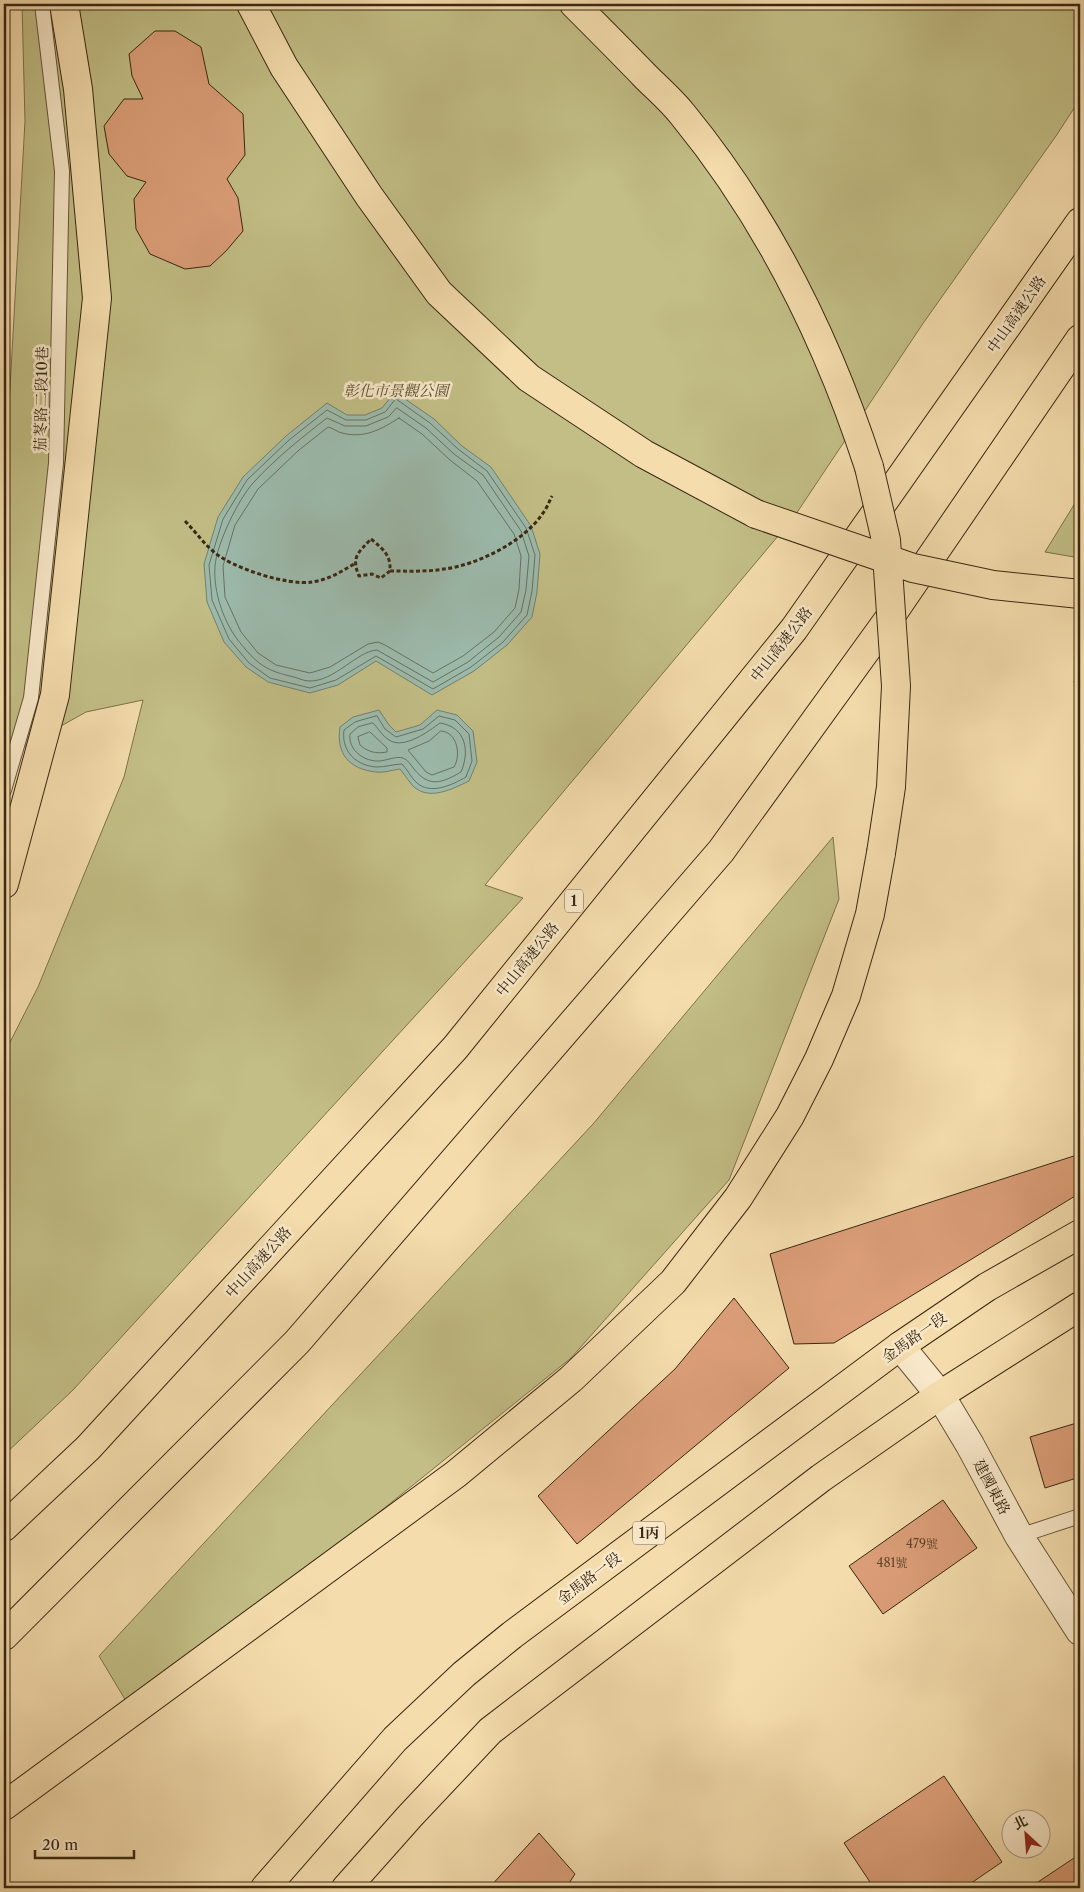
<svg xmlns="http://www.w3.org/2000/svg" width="1084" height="1892" viewBox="0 0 1084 1892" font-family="'Libre Caslon Text','Noto Serif TC',serif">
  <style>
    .green { fill: #c2be85; stroke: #7d724c }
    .water { fill: #9cbbad; stroke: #74806f }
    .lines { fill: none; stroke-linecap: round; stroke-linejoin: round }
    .shore { stroke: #6a7160; stroke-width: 1 }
    .building { fill: #db9e78; stroke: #382713 }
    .lane-casing { stroke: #675439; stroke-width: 16 }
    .street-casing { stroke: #675439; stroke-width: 30 }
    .primary-casing { stroke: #382713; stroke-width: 30 }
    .highway-casing { stroke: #382713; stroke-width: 30 }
    .path { stroke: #382713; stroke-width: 3; stroke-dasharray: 4 2.5; stroke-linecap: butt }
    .lane { stroke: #f8e8c9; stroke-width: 14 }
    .street { stroke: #f8e8c9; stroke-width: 28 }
    .primary { stroke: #f4dcac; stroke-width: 28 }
    .highway { stroke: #f4dcac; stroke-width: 28 }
    .highway-bridge-casing { stroke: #382713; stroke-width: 30; stroke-linecap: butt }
    .highway-bridge { stroke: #f4dcac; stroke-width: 28 }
    .labels { text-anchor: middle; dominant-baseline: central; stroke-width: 5; stroke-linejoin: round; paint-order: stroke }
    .number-label { font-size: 12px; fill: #61452c }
    .shield { fill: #f8e8c9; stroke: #72614a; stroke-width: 1 }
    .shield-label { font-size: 14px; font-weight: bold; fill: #382713 }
    .street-label { font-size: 15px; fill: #382713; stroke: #f8e8c9 }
    .park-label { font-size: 15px; font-style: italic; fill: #5a4d30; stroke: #f8e8c9 }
  </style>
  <rect width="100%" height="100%" fill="#f4dcac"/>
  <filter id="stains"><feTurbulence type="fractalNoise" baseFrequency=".004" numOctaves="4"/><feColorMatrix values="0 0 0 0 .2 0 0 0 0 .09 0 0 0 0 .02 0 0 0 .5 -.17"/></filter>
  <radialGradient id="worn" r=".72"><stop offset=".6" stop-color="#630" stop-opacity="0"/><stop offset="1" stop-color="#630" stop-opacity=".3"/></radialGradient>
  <path class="green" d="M 22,4 L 1080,4 L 1080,99 L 1056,136 L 924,322 L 794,517 L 485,885 L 523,898 L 73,1390 L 4,1455 L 4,1054 L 38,987 L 124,777 L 143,700 L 86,712 L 4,758 L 4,495 L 25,121 Z
    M 1080,495 L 1080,558 L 1045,552 Z
    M 833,837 L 839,899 L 729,1180 L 571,1358 L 132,1711 L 99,1656 L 593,1124 Z"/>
  <path class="water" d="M 395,392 L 434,419 L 462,446 L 491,467 L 531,526 L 540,554 L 537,592 L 532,617 L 507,645 L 474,671 L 432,695 L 376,661 L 338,685 L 310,693 L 268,682 L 246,667 L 224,642 L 207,602 L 204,564 L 218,517 L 243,477 L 286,436 L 327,403 L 347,415 L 365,415 L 382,408 Z
    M 379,710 L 389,725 L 396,732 L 420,725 L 437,710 L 457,715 L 473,731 L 477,762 L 469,781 C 452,789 428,802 412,785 C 408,780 404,774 400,769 C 392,770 384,773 376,772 C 349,769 336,754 340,727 L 353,717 Z"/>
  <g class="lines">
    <path class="shore" d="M 396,399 L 430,423 L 458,449 L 487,471 L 526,528 L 535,555 L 532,591 L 527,615 L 503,642 L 471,667 L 433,689 L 376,656 L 336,680 L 310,688 L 270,678 L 249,663 L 229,639 L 212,600 L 209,565 L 223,519 L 247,480 L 289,440 L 327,410 L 346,420 L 366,420 L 385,412 Z
      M 397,408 L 426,428 L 454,454 L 483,475 L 521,531 L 529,556 L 526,590 L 521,612 L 499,637 L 468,662 L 433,682 L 377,650 C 357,651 334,682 309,681 C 304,681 298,678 294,677 C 267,671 258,665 241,644 C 224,624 213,592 215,566 C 217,543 238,500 253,483 C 275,459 301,438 327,418 L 345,426 L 366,426 L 388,417 Z
      M 399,418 L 422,434 L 450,460 L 477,481 L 514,534 L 521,556 L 519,589 L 515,608 L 494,632 L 463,656 L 433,673 L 385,645 L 378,642 L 368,644 L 330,667 L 310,673 L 276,665 L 258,653 L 241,632 L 225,597 L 223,566 L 235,525 L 258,489 L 299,450 L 328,427 C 333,428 337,432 342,433 C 364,439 382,429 399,418 Z
      M 377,716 L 385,729 L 396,737 L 423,729 L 439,716 L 455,720 L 469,734 L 472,761 L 466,777 C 452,785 431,795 417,783 C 411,778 408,770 402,764 C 394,764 386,767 377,767 C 357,766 341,752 344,730 L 355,722 Z
      M 373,723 C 379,729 382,736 389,740 C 404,750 429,731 440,723 C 466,727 470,751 461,772 C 442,783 429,788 414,769 C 411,765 408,760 403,758 C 396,756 388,760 380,761 C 365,762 348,751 350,734 L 358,727 Z
      M 441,731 C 458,732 461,756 454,767 L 432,775 L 426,772 L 408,750 L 429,741 Z
      M 370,732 L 387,748 L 387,752 C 376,754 368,752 360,745 L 358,737 Z"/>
  </g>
  <path class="building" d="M 155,31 L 175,31 L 201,47 L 209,84 L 243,114 L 245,155 L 227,179 L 238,198 L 243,231 L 226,251 L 210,266 L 185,269 L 150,254 L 136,229 L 134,199 L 146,182 L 127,176 L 109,154 L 104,126 L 124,99 L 143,99 L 132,76 L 129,54 Z
    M 1080,678 L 1080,701 L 1074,681 Z
    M 1080,1154 L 1080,1193 L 834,1343 L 794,1344 L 770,1254 Z
    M 734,1298 L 789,1368 L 577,1544 L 538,1496 L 675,1369 Z
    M 1080,1422 L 1080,1477 L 1045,1488 L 1030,1437 Z
    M 943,1500 L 977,1548 L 883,1614 L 849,1566 Z
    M 944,1776 L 1002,1862 L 964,1888 L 874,1888 L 844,1843 Z
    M 539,1833 L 575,1874 L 566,1888 L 489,1888 Z
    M 1080,1854 L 1080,1888 L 1029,1888 Z"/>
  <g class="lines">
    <g class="lane-casing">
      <path id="lane" d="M 4,790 L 31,698 L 56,463 L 62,171 L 42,4
        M 1019,1536 L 1080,1516"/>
    </g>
    <g class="street-casing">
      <path id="street" d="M 900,1346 L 940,1395 L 970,1445 L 1019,1536 L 1080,1631"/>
    </g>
    <g class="primary-casing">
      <path id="primary" d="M 265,1888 L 395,1739 L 464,1674 L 512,1635 L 900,1346 L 987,1287 L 1080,1234
        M 346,1888 L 410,1816 L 490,1731 L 821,1478 L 940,1395 L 1080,1306"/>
    </g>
    <g class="highway-casing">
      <path id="highway" d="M 251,4 L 284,67 L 369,196 L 439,293 L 529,378 L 644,454 L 756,514
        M 574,4 C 598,28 622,52 646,77 C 658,89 672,101 683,115 C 769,220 827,338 869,467
        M 4,884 L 55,695 L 97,298 L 78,89 L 64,4
        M 4,1527 L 88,1448 L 455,1048 L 794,629 L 1080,222
        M 4,1636 L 297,1342 L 721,851 L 888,620 L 1080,339
        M 4,1806 L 456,1474 L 571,1379 L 673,1282 L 738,1198 L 790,1116 L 819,1059 L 846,996 L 870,914 L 881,853"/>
    </g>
    <path class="path" d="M 185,521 C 195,531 203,543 214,552 C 232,568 288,586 312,582 C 327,580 341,572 354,564
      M 371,539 C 383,549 391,555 390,571 L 381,578 L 372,574 L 359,576 C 351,557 358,553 371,539 Z
      M 390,571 C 408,571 426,572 444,569 C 477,565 524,542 543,513 C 547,508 549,502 552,496"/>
    <use href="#lane" class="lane"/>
    <use href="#street" class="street"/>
    <use href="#primary" class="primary"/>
    <use href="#highway" class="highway"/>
    <g class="highway-bridge-casing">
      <path id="highway-bridge" d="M 869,467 L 886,540 L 896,686 L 891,787 L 881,853
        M 756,514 L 913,568 L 993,585 L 1080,594"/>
    </g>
    <use href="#highway-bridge" class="highway-bridge"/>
  </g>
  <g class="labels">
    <g class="number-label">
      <text x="922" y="1543">479號</text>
      <text x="892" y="1562">481號</text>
    </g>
    <g class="shield">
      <rect x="565" y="889.5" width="18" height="23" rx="4"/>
      <rect x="633" y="1521.5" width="32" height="23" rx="4"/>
    </g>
    <g class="shield-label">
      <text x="574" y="901">1</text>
      <text x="649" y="1533">1丙</text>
    </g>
    <g class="street-label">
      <text transform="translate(1016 314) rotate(-55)">中山高速公路</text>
      <text transform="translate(41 399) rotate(-89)">茄苳路二段10巷</text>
      <text transform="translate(781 644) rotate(-52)">中山高速公路</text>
      <text transform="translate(527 959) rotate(-51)">中山高速公路</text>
      <text transform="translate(258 1262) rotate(-48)">中山高速公路</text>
      <text transform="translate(914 1337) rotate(-35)">金馬路一段</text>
      <text transform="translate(992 1487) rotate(62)">建國東路</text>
      <text transform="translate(589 1578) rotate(-37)">金馬路一段</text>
    </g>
    <g class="park-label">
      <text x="396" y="390">彰化市景觀公園</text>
    </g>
  </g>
  <rect width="1084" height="1892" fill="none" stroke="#f4dcac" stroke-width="20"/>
  <rect x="5" y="5" width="1074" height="1882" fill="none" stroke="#382713" stroke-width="2.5"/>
  <rect x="10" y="10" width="1064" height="1872" fill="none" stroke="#382713"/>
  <g transform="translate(1026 1834) rotate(334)"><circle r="24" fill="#f8e8c9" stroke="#ab9b80"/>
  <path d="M0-4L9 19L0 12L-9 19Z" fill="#8f2418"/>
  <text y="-8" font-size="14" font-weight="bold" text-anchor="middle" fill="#382713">北</text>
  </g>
  <path d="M35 1850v8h99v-8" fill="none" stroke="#382713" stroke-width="2.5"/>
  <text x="42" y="1850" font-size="15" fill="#382713" stroke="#f8e8c9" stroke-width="4" paint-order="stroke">20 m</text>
  <rect width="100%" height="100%" filter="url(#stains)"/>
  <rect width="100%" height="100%" fill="url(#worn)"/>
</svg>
